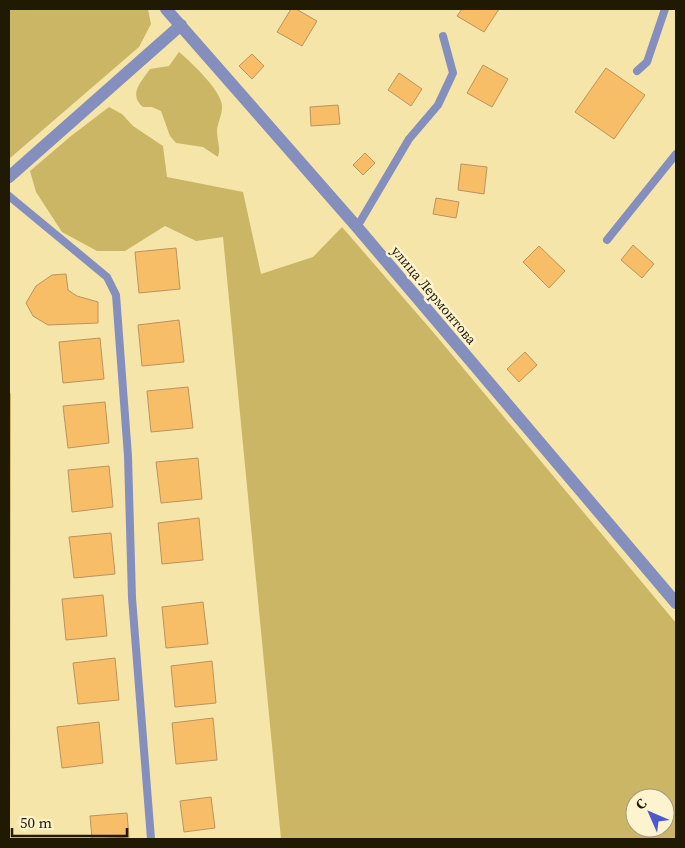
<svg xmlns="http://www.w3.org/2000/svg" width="685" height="848" viewBox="0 0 685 848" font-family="'Source Serif 4',serif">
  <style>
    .green { fill: #cbb665; fill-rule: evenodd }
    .building { fill: #f8bd67; stroke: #b99461 }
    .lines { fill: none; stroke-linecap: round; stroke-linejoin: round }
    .service { stroke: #858fbd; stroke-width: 8 }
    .minor { stroke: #858fbd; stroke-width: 12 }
    .labels { text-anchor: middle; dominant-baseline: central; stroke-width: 5; stroke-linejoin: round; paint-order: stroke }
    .street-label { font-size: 14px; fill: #211a03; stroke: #fdf3ce }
  </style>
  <rect width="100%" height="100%" fill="#f6e5a8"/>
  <path class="green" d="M 9,9 L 148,9 L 151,24 L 139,47 L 9,159 Z
    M 179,52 C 191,62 223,92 222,107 C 222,115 218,122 217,130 C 217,141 221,147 218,157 L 203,147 L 176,143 L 170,136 L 161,111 L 152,107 L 143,107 C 128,94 141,82 150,69 L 169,66 Z
    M 109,107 L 122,114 L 133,126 L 163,146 L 167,177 L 243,192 L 261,274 L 313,257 L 342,227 L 433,332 L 676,623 L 676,839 L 281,839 L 223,237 L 196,241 L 165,226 L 125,251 L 97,251 L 62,232 L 36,192 L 30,171 L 71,136 ZM 635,798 L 665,798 L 665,828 L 635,828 Z
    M 9,390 L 11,394 L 10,839 L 9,839 Z"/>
  <path class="building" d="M 291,9 L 296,9 L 317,21 L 302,46 L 277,32 Z
    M 462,9 L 499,9 L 484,32 L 457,16 Z
    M 252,54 L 264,66 L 252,79 L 239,66 Z
    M 483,65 L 508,79 L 492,107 L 467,93 Z
    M 606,68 L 645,95 L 614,139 L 575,112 Z
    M 399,73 L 422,89 L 411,106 L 388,90 Z
    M 338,105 L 340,124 L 311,126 L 310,107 Z
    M 365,153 L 375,163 L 363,175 L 353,165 Z
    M 461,164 L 487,167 L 484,194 L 458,190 Z
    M 436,198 L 459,202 L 456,218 L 433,214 Z
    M 633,245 L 654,264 L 642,278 L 621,260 Z
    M 539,246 L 565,271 L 549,288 L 523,262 Z
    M 176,248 L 180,289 L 139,293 L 135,252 Z
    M 66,274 L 68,290 L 77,296 L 98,302 L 98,323 L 48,325 L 33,316 L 26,303 L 36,286 L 52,275 Z
    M 179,320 L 184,362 L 142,366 L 138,325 Z
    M 100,338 L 104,379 L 63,383 L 59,342 Z
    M 525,352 L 537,365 L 519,382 L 507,369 Z
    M 188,387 L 193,428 L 151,432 L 147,391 Z
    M 105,402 L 109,443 L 68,448 L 63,406 Z
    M 198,458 L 202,499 L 161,503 L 156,462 Z
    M 109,466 L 113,507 L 72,512 L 68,470 Z
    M 199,518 L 203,560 L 162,564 L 158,523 Z
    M 111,533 L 115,574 L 74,578 L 69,537 Z
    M 103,595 L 107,636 L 66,640 L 62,599 Z
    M 203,602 L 208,644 L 166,648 L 162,607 Z
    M 115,658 L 119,700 L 78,704 L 73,663 Z
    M 212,661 L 216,703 L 175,707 L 171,666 Z
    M 213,718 L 217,760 L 176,764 L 172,723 Z
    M 99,722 L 103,763 L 62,768 L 57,727 Z
    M 211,797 L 215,828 L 184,832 L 180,801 Z
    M 127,813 L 129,837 L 92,839 L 90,816 Z"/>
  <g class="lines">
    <path class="service" d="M 637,71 L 647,62 L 665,9
      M 9,196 L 107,277 L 116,295 L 128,456 L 132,598 L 151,839
      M 357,227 L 409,139 L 438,105 L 453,73 L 443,36
      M 607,240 L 676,154"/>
    <path class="minor" d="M 166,9 L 357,227 L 676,603
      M 9,177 L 181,25"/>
  </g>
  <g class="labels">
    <g class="street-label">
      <text transform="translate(434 295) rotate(50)">улица Лермонтова</text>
    </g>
  </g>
  <rect width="685" height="848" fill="none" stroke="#211a03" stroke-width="20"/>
  <g transform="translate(650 813) rotate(315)"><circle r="24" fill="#fdf3ce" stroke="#a59c7d"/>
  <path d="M0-4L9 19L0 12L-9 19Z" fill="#4f59cf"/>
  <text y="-8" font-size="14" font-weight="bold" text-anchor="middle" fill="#211a03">С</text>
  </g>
  <path d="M12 828v8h115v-8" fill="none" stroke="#211a03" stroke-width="2.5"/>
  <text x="20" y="828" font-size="15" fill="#211a03" stroke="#fdf3ce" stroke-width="4" paint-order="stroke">50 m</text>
</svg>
